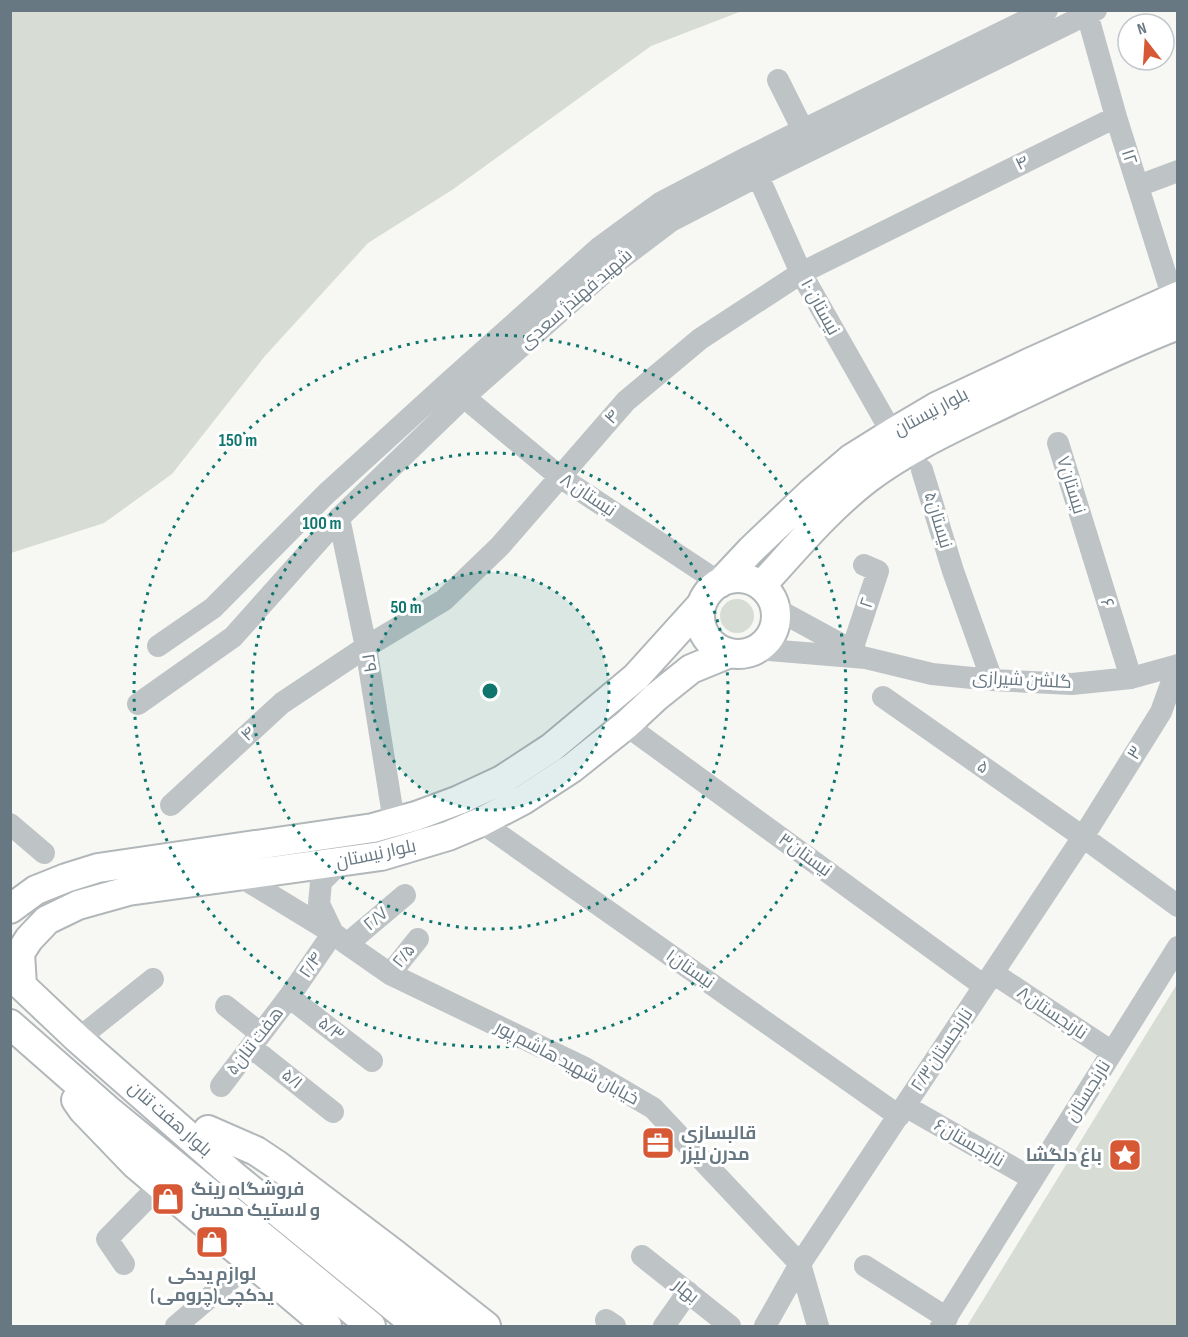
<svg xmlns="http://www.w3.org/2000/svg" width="1188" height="1337" viewBox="0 0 1188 1337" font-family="'Sofia Sans Condensed',Cairo,sans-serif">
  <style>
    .green { fill: #d7dcd4 }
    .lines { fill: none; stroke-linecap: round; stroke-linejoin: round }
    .major-casing { stroke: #b2b7ba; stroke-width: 32 }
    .minor { stroke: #bec3c6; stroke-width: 22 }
    .major { stroke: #fff; stroke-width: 28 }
    .ring { fill: none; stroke: #0f766e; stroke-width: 3; stroke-dasharray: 3 6 }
    .labels { text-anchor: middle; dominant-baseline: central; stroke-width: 6; stroke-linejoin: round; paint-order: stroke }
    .street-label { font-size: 18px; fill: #687883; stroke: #fff }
    .poi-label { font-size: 18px; font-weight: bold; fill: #687883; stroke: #fff; text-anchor: start }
    .centre { fill: #0f766e; stroke: #fff; stroke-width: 3 }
    .ring-label { font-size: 18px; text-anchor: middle; font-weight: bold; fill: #0f766e; stroke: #fff; stroke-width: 6; stroke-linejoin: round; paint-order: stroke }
  </style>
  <rect width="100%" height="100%" fill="#f7f7f4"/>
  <path class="green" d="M 11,10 L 742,10 L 742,11 L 651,46 L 452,190 L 368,243 L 265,356 L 172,474 L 104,523 L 11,553 Z
    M720 616a17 17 0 1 1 34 0a17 17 0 1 1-34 0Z
    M 1177,984 L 1177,1326 L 967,1326 Z"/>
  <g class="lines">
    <g class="major-casing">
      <path id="major" d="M700 616a38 38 0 1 1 76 0a38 38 0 1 1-76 0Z
        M 720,583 L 751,550 L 811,493 L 852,458 L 892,433 L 936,407 L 1029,363 L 1178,296
        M 761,586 C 795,549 827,510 867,479 C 911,446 962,424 1011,400 C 1066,374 1121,347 1178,325
        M 10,909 L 36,890 L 66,878 L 98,868 L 373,828 L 416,816 L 459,800 L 502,780 L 551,748 L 636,677 L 702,604
        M 10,974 L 22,986 L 78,1039 L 234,1176 L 417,1326
        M 22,986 L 20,953 L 29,939 L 47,920 L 78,905 L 128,891 L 381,856 L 448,836 L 481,822 L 523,800 L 572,768 L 626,725 L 656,697 L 691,669 L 730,653
        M 10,1024 L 108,1110 L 371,1326
        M 76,1100 L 83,1110 L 135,1164 L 327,1326
        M 208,1130 L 256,1151 L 277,1165 L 393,1253 L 486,1326
        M 291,1196 L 451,1326"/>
    </g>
    <path class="minor" d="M 1086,10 L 1116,117 L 1173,298
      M 778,80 L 803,130
      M 758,176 L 801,273 L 892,433
      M 1138,186 L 1178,171
      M 453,386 L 464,397 L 560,477 L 720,583
      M 1058,443 L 1131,678
      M 922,470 L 953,571 L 992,680
      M 339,518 L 366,647 L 392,809
      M 776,609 L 857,653
      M 158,646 L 213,608 L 326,494 L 449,382 L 600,247 L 660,203 L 748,157 L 1047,10
      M 756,649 L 866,658 L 932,674 L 992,680 L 1072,684 L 1131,678 L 1178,665
      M 852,650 L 878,571 L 864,565
      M 883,697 L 1083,837 L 1178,906
      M 138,704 L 233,637 L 339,518 L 464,397 L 614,264 L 671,221 L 758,176 L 1096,10
      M 626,725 L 984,986
      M 171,805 L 282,703 L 366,647 L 444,600 L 500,546 L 626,401 L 700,339 L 801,273 L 1116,117
      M 481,822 L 899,1116
      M 10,824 L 44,853
      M 241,877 L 333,933 L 347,944 L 390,974 L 585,1068 L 653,1108 L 800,1264 L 818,1326
      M 333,933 L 319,904 L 321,882 L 340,863
      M 347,944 L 405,895
      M 993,973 L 1112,1052
      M 390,974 L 418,939
      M 289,997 L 372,1061
      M 226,1006 L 261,1034
      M 78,1039 L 153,979
      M 251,1047 L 333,1112
      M 221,1086 L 289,997 L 333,933
      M 905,1106 L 1033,1179
      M 642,1256 L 730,1326
      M 124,1264 L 107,1239 L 160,1185
      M 865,1266 L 947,1318
      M 606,1320 L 615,1326
      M 176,1326 L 251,1262
      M 664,1326 L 688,1292
      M 765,1326 L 800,1264 L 1083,837 L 1161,712 L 1178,665
      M 941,1326 L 1178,947"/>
    <use href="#major" class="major"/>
  </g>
  <circle cx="490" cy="691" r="119" fill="#0f766e" fill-opacity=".12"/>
  <g class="ring">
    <circle cx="490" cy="691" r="119"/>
    <circle cx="490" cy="691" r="238"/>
    <circle cx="490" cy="691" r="356"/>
  </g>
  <defs>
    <g id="office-square" transform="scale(1.725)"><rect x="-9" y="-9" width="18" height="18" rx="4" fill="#d75834" stroke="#fff"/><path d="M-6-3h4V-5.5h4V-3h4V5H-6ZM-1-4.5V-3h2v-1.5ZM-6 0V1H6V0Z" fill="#fff"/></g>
    <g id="sight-square" transform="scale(1.725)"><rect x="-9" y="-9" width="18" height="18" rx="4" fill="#d75834" stroke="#fff"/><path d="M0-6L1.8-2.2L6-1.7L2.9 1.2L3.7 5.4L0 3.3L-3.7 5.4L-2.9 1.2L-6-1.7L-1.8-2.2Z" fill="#fff"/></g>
    <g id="shop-square" transform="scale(1.725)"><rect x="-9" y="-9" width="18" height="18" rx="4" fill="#d75834" stroke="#fff"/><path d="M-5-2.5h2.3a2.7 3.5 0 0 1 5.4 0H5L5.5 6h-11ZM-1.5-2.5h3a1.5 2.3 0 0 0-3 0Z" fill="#fff"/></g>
  </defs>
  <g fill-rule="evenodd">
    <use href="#office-square" x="658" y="1143"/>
    <use href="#sight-square" x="1125" y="1155"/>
    <use href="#shop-square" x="168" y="1199"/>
    <use href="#shop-square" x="212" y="1242"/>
  </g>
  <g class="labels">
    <g class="street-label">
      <text transform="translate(1129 157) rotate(72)">۱۲</text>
      <text transform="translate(1022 163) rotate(-26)">۴</text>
      <text transform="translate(576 299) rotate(-41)">شهید فهندژ سعدی</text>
      <text transform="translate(820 307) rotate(61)">نیستان ۱۰</text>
      <text transform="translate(931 412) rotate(-28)">بلوار نیستان</text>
      <text transform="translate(612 417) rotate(-49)">۴</text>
      <text transform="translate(1071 485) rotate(73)">۷نیستان</text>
      <text transform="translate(588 495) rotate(34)">نیستان ۸</text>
      <text transform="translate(938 520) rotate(73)">۵نیستان</text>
      <text transform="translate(867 603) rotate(-72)">۲</text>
      <text transform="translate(1107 603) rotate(73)">۶</text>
      <text transform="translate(369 663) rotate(81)">۲۹</text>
      <text transform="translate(1022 680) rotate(3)">گلشن شیرازی</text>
      <text transform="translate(248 734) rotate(-43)">۴</text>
      <text transform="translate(1135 753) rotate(-58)">۳</text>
      <text transform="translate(983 767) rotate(35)">۵</text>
      <text transform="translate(376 854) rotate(-12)">بلوار نیستان</text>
      <text transform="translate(805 855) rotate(36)">۳نیستان</text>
      <text transform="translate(376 919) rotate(-40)">۲/۷</text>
      <text transform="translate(404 956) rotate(-51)">۲/۵</text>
      <text transform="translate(311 965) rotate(-56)">۲/۴</text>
      <text transform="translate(690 969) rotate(35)">۱نیستان</text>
      <text transform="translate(1052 1013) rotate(34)">۸نارنجستان</text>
      <text transform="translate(331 1029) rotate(38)">۵/۳</text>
      <text transform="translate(255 1041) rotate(-52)">هفت تنان۵</text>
      <text transform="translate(942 1050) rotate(-56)">۲/۳نارنجستان</text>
      <text transform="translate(567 1063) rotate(28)">خیابان شهید هاشم پور</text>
      <text transform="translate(292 1079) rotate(39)">۵/۱</text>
      <text transform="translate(1088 1091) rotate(-58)">نارنجستان</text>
      <text transform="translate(170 1119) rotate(41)">بلوار هفت تنان</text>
      <text transform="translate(969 1143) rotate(30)">۶نارنجستان</text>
      <text transform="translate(686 1291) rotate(39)">بهار</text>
    </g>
    <g class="poi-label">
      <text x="681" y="1133">قالبسازی<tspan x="681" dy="21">مدرن لیزر</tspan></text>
      <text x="1102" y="1155" text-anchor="end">باغ دلگشا</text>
      <text x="191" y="1189">فروشگاه رینگ<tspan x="191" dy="21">و لاستیک محسن</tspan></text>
      <text x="212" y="1274" text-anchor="middle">لوازم یدکی<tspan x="212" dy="21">یدکچی(چرومی )</tspan></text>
    </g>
  </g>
  <circle cx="490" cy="691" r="9" class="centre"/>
  <g class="ring-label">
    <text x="238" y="446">150 m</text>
    <text x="322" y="529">100 m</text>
    <text x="406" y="613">50 m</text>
  </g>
  <rect width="1188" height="1337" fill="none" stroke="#687883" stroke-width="24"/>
  <g transform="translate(1146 42) rotate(343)"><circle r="28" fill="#ffffff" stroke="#c3c9cd" stroke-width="1.5"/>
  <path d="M0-4.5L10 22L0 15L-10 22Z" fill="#d75834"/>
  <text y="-9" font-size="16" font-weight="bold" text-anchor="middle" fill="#687883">N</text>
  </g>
</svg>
